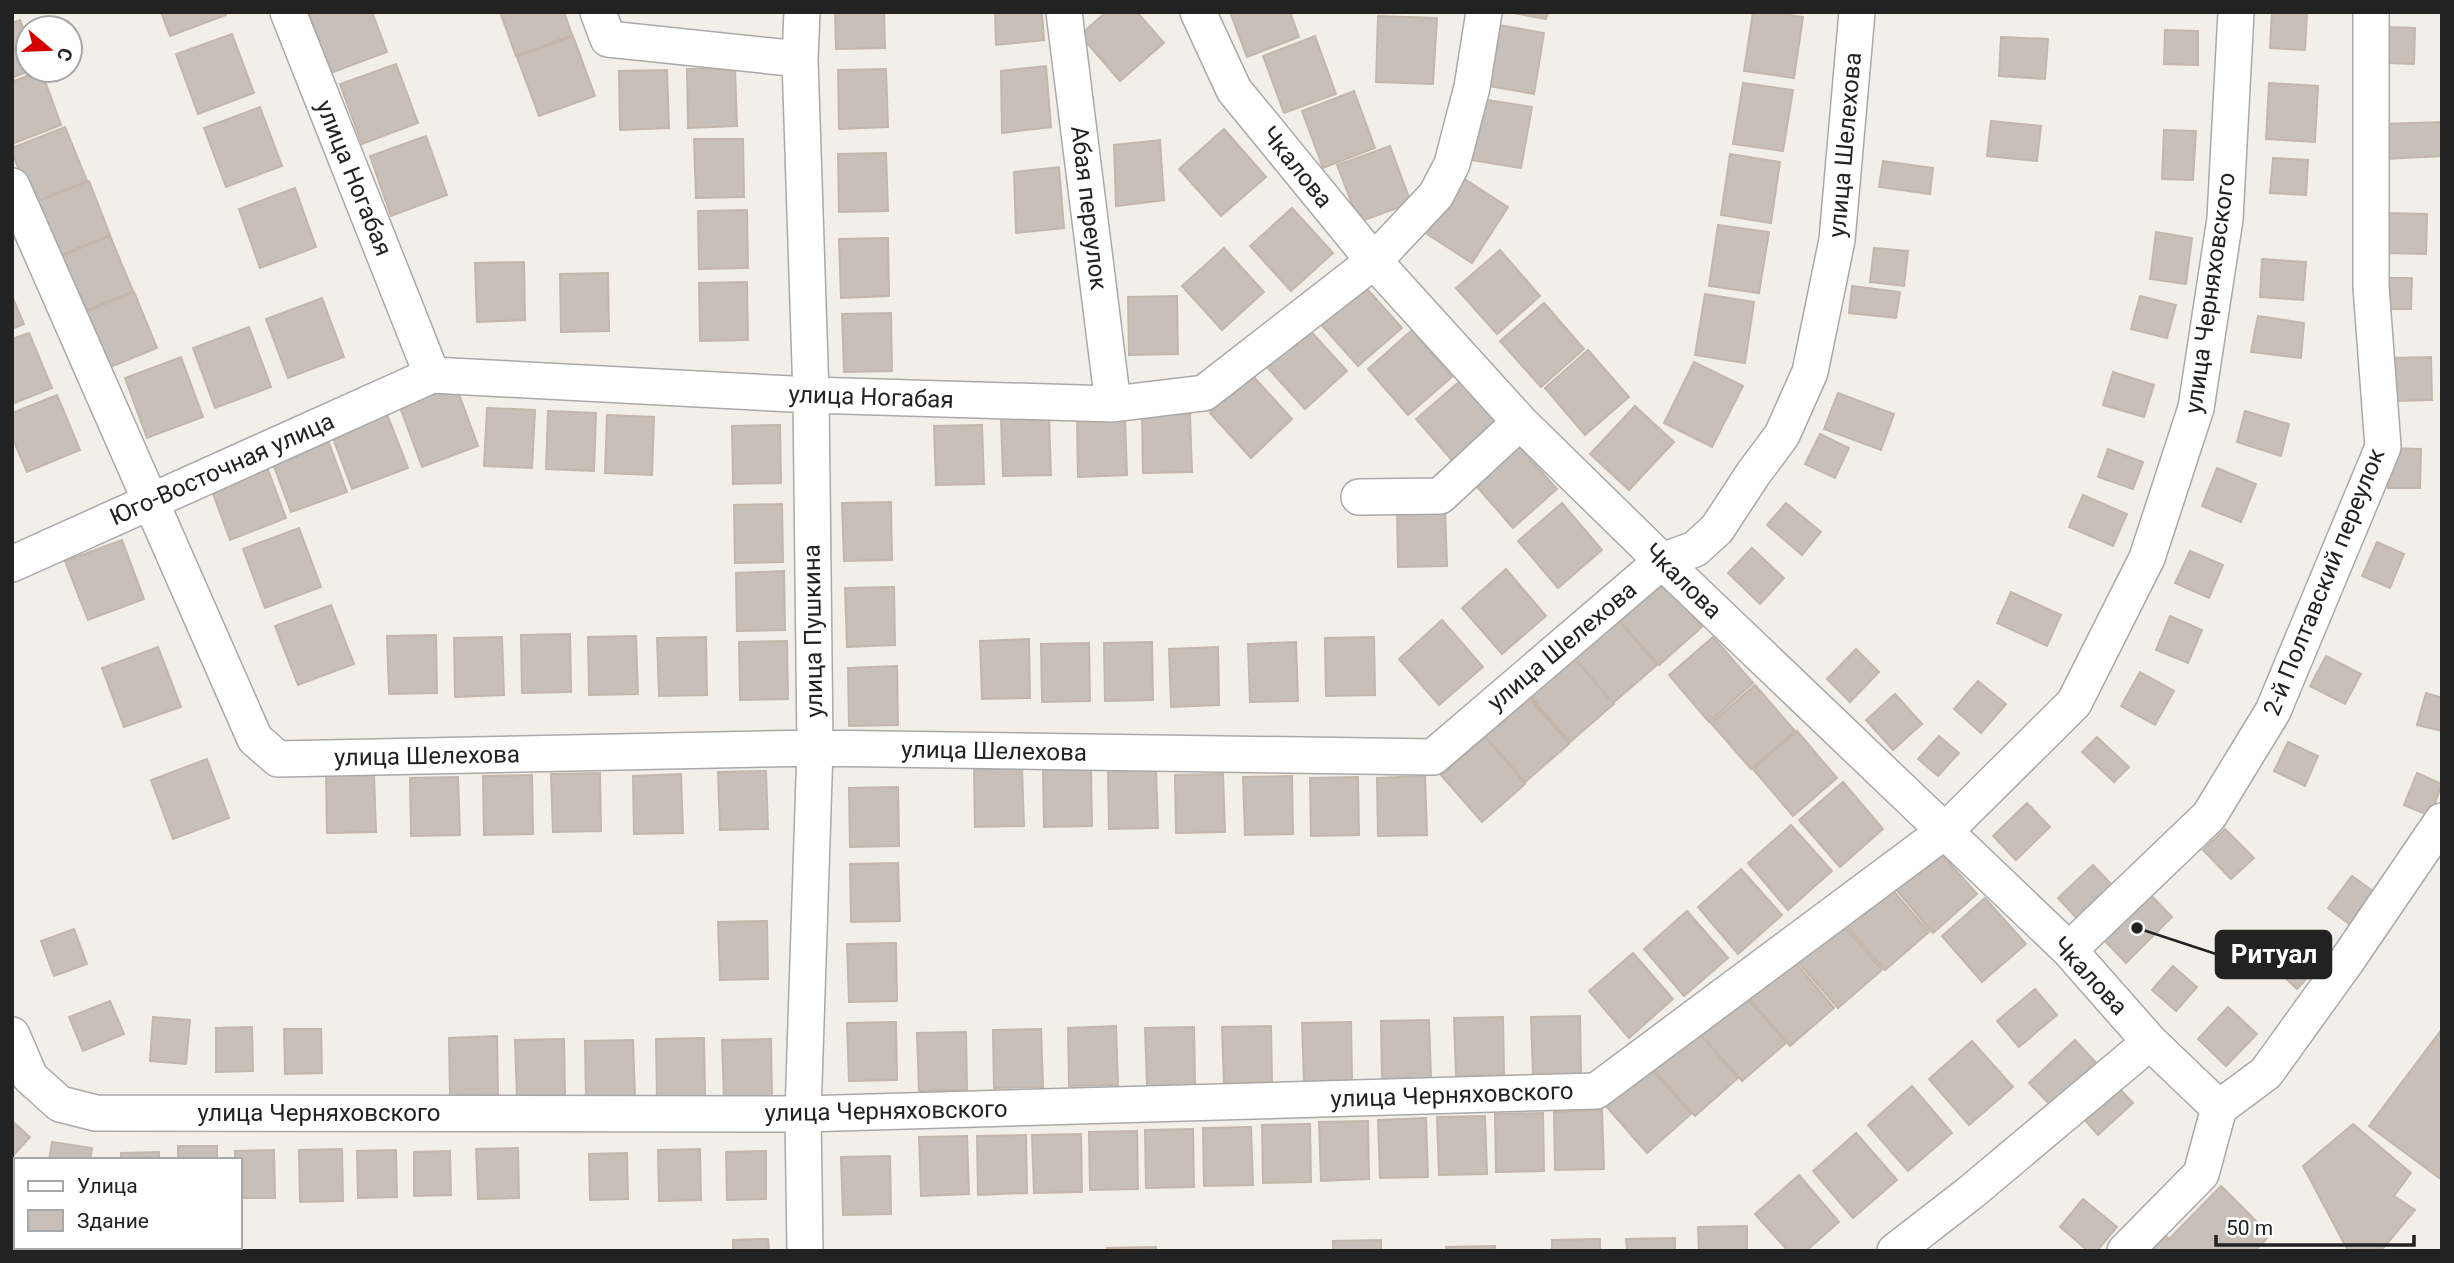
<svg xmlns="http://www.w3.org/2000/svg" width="2454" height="1263" viewBox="0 0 2454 1263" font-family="Roboto,sans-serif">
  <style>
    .building { fill: #c7bfb8; stroke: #c4b6ab; stroke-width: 2 }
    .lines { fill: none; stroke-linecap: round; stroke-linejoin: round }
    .minor-casing { stroke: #a9a9a9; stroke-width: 38 }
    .minor { stroke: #fff; stroke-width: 35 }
    .labels { text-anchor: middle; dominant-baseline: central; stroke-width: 5; stroke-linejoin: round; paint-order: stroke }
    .street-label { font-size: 24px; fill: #222; stroke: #fff }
    .leader { fill: none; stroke: #222; stroke-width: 2.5 }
    .callout-dot { fill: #222; stroke: #fff; stroke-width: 2.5 }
    .callout { fill: #222; stroke: #222; stroke-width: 2.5 }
    .callout-label { font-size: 26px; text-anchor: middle; font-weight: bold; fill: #fff }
  </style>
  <rect width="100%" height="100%" fill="#f2efe9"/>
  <path class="building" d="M 161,12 L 225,12 L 226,15 L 170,36 Z
    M 313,12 L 372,12 L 387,52 L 331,73 L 309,14 Z
    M 500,12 L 564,12 L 572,35 L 516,56 Z
    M 835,12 L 884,12 L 885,48 L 836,49 Z
    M 995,12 L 1042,12 L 1044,40 L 996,45 Z
    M 1106,12 L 1137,12 L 1164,43 L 1120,81 L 1080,35 Z
    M 1230,12 L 1290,12 L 1299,37 L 1247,57 Z
    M 1508,12 L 1548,12 L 1546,19 Z
    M 1753,12 L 1772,12 L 1803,17 L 1794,78 L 1744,71 Z
    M 2272,12 L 2307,12 L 2305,50 L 2270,48 Z
    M 1378,16 L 1437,18 L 1433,84 L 1376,82 Z
    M 20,20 L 28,40 L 28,70 L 31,70 L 12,78 L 12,23 Z
    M 1493,24 L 1544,33 L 1534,94 L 1483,85 Z
    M 2386,27 L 2415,28 L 2414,64 L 2385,63 Z
    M 2165,30 L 2198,31 L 2198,65 L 2164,64 Z
    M 232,34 L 254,93 L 198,114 L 176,54 Z
    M 573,36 L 595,96 L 539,116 L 517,57 Z
    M 1315,36 L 1336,94 L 1284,113 L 1263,56 Z
    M 2001,37 L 2048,39 L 2045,79 L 1999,76 Z
    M 396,64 L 418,123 L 362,144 L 340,84 Z
    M 1046,66 L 1051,127 L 1002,133 L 1001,71 Z
    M 735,68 L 737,126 L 688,128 L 687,69 Z
    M 886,69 L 888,127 L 839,129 L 838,70 Z
    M 41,70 L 61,125 L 12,144 L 12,82 Z
    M 667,70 L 669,128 L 620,130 L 619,71 Z
    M 1743,83 L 1793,90 L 1783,151 L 1733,144 Z
    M 2269,83 L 2318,86 L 2315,142 L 2266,139 Z
    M 1354,91 L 1375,148 L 1323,168 L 1302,111 Z
    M 1481,99 L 1532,107 L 1521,168 L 1471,160 Z
    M 260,107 L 282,166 L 226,187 L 204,128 Z
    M 1991,121 L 2041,126 L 2037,161 L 1987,156 Z
    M 2442,122 L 2442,156 L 2384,159 L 2383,124 Z
    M 65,127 L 87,181 L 33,203 L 12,153 L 12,148 Z
    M 1224,129 L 1266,177 L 1221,216 L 1179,169 Z
    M 2164,130 L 2196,131 L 2193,180 L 2162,179 Z
    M 426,136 L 447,195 L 391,216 L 370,156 Z
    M 694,139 L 743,139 L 744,197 L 696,198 Z
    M 1160,140 L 1164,200 L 1116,206 L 1114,145 Z
    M 1390,146 L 1411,203 L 1359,222 L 1337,165 Z
    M 886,153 L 888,211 L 839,212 L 838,154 Z
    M 1730,154 L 1780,162 L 1771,223 L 1721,215 Z
    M 2273,158 L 2308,160 L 2306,195 L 2270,193 Z
    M 1883,161 L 1933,168 L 1930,194 L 1879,187 Z
    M 1059,167 L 1064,228 L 1016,233 L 1014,172 Z
    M 1463,178 L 1508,207 L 1472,263 L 1427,234 Z
    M 89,181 L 110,235 L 56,257 L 34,203 Z
    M 295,188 L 316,247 L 260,268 L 239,209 Z
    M 1292,208 L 1333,253 L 1291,291 L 1250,246 Z
    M 747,210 L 748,268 L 699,269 L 698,211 Z
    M 2385,213 L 2427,214 L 2426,254 L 2383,253 Z
    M 1718,225 L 1769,232 L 1759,293 L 1709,286 Z
    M 2156,232 L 2192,238 L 2186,284 L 2150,279 Z
    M 110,236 L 133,291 L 80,313 L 57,258 Z
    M 888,238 L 889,296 L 841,298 L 839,239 Z
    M 1224,248 L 1264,292 L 1222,330 L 1182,286 Z
    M 1874,248 L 1908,251 L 1904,286 L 1870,282 Z
    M 1500,250 L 1540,296 L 1497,334 L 1456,288 Z
    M 2262,259 L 2306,262 L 2303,300 L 2260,297 Z
    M 524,262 L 525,320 L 477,322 L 475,263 Z
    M 608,273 L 609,331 L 561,332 L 560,274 Z
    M 2385,278 L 2412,278 L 2411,309 L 2385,309 Z
    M 747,282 L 748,340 L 700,341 L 699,283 Z
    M 1361,282 L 1402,328 L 1358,366 L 1317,320 Z
    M 1852,286 L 1900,292 L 1896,318 L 1849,313 Z
    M 134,292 L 157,348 L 103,370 L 81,314 Z
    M 1705,294 L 1754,302 L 1745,363 L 1695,355 Z
    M 12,296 L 24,324 L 12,329 Z
    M 1177,296 L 1178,354 L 1129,355 L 1128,297 Z
    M 2140,296 L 2176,305 L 2167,338 L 2131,329 Z
    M 322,298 L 344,357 L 288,378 L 266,319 Z
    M 1544,303 L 1584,349 L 1541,387 L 1500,341 Z
    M 891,313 L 892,371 L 844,372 L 842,314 Z
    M 2258,316 L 2304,323 L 2301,358 L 2251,352 Z
    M 1306,326 L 1347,371 L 1305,409 L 1264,364 Z
    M 249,327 L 271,387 L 215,408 L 193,348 Z
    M 1412,330 L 1452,377 L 1408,415 L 1368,369 Z
    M 29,333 L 52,388 L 12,404 L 12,339 Z
    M 1588,350 L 1629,397 L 1585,435 L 1545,388 Z
    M 181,357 L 203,417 L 147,438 L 125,378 Z
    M 2431,357 L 2432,400 L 2393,401 L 2392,358 Z
    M 1694,362 L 1743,386 L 1712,447 L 1664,423 Z
    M 2113,372 L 2154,385 L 2144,417 L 2103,405 Z
    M 1252,375 L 1292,419 L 1251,458 L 1210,413 Z
    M 1460,381 L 1501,428 L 1457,466 L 1416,419 Z
    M 456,386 L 478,446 L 422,467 L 400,407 Z
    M 1838,393 L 1894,414 L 1881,450 L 1824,429 Z
    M 57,395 L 80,450 L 27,472 L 12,437 L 12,413 Z
    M 1635,406 L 1674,442 L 1629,490 L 1590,454 Z
    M 487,408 L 535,410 L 532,468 L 484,466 Z
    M 385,409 L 408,468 L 352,489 L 330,430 Z
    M 548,411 L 596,413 L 594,471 L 546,469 Z
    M 2245,411 L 2289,424 L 2281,456 L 2237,442 Z
    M 1190,414 L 1192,472 L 1143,473 L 1142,415 Z
    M 607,415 L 654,417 L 652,475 L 605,473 Z
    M 1049,417 L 1051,475 L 1003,476 L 1001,418 Z
    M 1125,417 L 1127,475 L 1078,477 L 1077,418 Z
    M 780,425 L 781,483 L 733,484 L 732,426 Z
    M 982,425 L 984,484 L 936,485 L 934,426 Z
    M 325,432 L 347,492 L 291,512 L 269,453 Z
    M 1820,434 L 1849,448 L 1835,478 L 1805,464 Z
    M 1516,443 L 1557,489 L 1513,528 L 1472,481 Z
    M 2389,448 L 2421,449 L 2420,488 L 2388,488 Z
    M 2108,449 L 2143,462 L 2133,489 L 2098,477 Z
    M 264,459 L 286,518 L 230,540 L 208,480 Z
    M 2217,468 L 2256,484 L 2241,522 L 2202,506 Z
    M 2083,495 L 2127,514 L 2113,546 L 2069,527 Z
    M 891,502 L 892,560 L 844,561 L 842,503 Z
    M 1562,503 L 1602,550 L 1558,588 L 1518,541 Z
    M 1786,503 L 1821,532 L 1802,555 L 1767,525 Z
    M 782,504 L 783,562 L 735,563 L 734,505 Z
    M 1445,508 L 1447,566 L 1398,567 L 1397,509 Z
    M 299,528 L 321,587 L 265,608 L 243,549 Z
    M 122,540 L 144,599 L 88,620 L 65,561 Z
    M 2377,542 L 2404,554 L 2390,588 L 2362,576 Z
    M 1752,548 L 1784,578 L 1760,604 L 1728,573 Z
    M 2190,551 L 2223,565 L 2209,598 L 2175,583 Z
    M 1506,569 L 1546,616 L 1502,654 L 1462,608 Z
    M 784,571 L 785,630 L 737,631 L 736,573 Z
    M 1662,581 L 1702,627 L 1659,665 L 1618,619 Z
    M 894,587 L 895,645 L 847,647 L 845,588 Z
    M 2011,592 L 2061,615 L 2047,646 L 1997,623 Z
    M 331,605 L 354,664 L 298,685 L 275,626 Z
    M 2170,616 L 2202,630 L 2188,663 L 2156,650 Z
    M 1617,619 L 1657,665 L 1613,703 L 1573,657 Z
    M 1442,620 L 1483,667 L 1439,705 L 1399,659 Z
    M 570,634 L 571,692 L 522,693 L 521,635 Z
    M 436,635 L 437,693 L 389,694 L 387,636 Z
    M 636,636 L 638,694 L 589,695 L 588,637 Z
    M 502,637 L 504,695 L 455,697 L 454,638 Z
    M 706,637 L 707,695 L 659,696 L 657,638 Z
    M 1374,637 L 1375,695 L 1326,696 L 1325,638 Z
    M 1713,637 L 1753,683 L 1709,722 L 1669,675 Z
    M 1029,639 L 1030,698 L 982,699 L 980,641 Z
    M 787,641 L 788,699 L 740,700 L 739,642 Z
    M 1152,642 L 1153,700 L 1105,701 L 1104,643 Z
    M 1296,642 L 1298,701 L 1250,702 L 1248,644 Z
    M 1089,643 L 1090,701 L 1042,702 L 1041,644 Z
    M 158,647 L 181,707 L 124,727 L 102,668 Z
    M 1218,647 L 1219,705 L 1171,707 L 1169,649 Z
    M 1856,649 L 1879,672 L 1850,702 L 1827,679 Z
    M 2326,656 L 2361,674 L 2345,704 L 2310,686 Z
    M 1573,657 L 1614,704 L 1570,742 L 1530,696 Z
    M 897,666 L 898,725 L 849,726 L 848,668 Z
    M 2140,672 L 2174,691 L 2155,725 L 2121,706 Z
    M 1978,681 L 2006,704 L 1981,733 L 1954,709 Z
    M 1755,685 L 1795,731 L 1751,769 L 1711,723 Z
    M 2426,693 L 2442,698 L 2442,731 L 2417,725 Z
    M 1895,694 L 1922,724 L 1893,750 L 1866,720 Z
    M 1529,698 L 1569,744 L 1525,782 L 1485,736 Z
    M 1797,731 L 1837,778 L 1793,816 L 1753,769 Z
    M 1939,736 L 1959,753 L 1938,776 L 1918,759 Z
    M 1485,737 L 1525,784 L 1482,822 L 1441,775 Z
    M 2097,737 L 2129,767 L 2114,782 L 2082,752 Z
    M 2288,742 L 2318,756 L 2305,786 L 2274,771 Z
    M 207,759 L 229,818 L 173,839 L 151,780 Z
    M 1022,768 L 1024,826 L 975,827 L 974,769 Z
    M 1091,768 L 1092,826 L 1044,827 L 1043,769 Z
    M 1156,770 L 1158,828 L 1109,829 L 1108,771 Z
    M 766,771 L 768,829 L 720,830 L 718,772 Z
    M 600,773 L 601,831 L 553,832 L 551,774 Z
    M 2417,773 L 2442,784 L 2430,816 L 2404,805 Z
    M 374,774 L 376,832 L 327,833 L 326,775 Z
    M 681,774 L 683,833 L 634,834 L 633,776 Z
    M 1223,774 L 1225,832 L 1176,833 L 1175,775 Z
    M 532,775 L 533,834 L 484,835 L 483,776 Z
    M 1292,776 L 1293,834 L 1245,835 L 1243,777 Z
    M 1425,776 L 1427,835 L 1378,836 L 1377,778 Z
    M 458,777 L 460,835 L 411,836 L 410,778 Z
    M 1358,777 L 1359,835 L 1311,836 L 1310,778 Z
    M 1843,782 L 1883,829 L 1840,867 L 1799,820 Z
    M 898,787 L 899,846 L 850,847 L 849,788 Z
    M 2027,803 L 2050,827 L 2016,860 L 1993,836 Z
    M 1791,825 L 1832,871 L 1788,910 L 1748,863 Z
    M 2225,829 L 2254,858 L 2231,879 L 2203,850 Z
    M 1936,848 L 1977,894 L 1933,933 L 1893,886 Z
    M 898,863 L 900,921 L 851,922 L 850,864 Z
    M 2093,865 L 2116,889 L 2081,923 L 2058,898 Z
    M 1741,869 L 1782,915 L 1738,954 L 1698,907 Z
    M 2352,876 L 2377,894 L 2353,927 L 2328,908 Z
    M 1888,885 L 1929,932 L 1885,970 L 1845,924 Z
    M 2149,893 L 2172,917 L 2126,963 L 2102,938 Z
    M 1985,898 L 2026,944 L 1982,982 L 1942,936 Z
    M 1687,911 L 1728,958 L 1684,996 L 1644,949 Z
    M 767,921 L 768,979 L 720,980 L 718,922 Z
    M 1842,924 L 1882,970 L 1838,1008 L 1798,962 Z
    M 74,929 L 87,964 L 54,976 L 41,941 Z
    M 2302,938 L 2325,959 L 2297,989 L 2275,968 Z
    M 896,943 L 897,1001 L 849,1002 L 847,944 Z
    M 1633,953 L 1673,999 L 1629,1038 L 1589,991 Z
    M 1794,961 L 1834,1008 L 1790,1046 L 1750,999 Z
    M 2173,966 L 2197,987 L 2176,1011 L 2152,990 Z
    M 2035,989 L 2057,1015 L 2019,1047 L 1997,1021 Z
    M 1745,996 L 1786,1043 L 1742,1081 L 1701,1035 Z
    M 110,1001 L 124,1034 L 83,1051 L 69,1017 Z
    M 2228,1007 L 2257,1034 L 2226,1066 L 2198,1039 Z
    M 1580,1016 L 1581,1074 L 1533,1076 L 1531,1017 Z
    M 153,1017 L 190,1020 L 186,1064 L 150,1061 Z
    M 1503,1017 L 1504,1075 L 1456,1076 L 1454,1018 Z
    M 1429,1020 L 1431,1078 L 1382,1079 L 1381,1021 Z
    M 896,1022 L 897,1080 L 849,1081 L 847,1023 Z
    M 1351,1022 L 1352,1080 L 1304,1082 L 1302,1023 Z
    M 1116,1026 L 1118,1085 L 1069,1086 L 1068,1028 Z
    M 1271,1026 L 1272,1084 L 1224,1085 L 1222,1027 Z
    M 252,1027 L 253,1071 L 216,1072 L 216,1028 Z
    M 1194,1027 L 1195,1085 L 1147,1086 L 1145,1028 Z
    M 284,1029 L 321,1029 L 322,1073 L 285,1074 Z
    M 1041,1029 L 1043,1087 L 994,1088 L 993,1030 Z
    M 2442,1029 L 2442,1180 L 2369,1126 Z
    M 966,1032 L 967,1090 L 919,1091 L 917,1033 Z
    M 1698,1032 L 1738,1078 L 1695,1116 L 1654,1070 Z
    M 497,1036 L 498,1095 L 450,1096 L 449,1038 Z
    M 704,1038 L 705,1096 L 657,1098 L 656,1039 Z
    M 564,1039 L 565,1097 L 517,1098 L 515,1040 Z
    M 771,1039 L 772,1097 L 724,1098 L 722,1040 Z
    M 633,1040 L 635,1098 L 586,1099 L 585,1041 Z
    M 2075,1040 L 2101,1068 L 2055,1110 L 2029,1083 Z
    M 1972,1041 L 2013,1087 L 1969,1125 L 1929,1079 Z
    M 1650,1068 L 1691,1114 L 1647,1153 L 1606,1106 Z
    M 1912,1086 L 1952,1133 L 1908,1171 L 1868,1125 Z
    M 2118,1087 L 2133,1103 L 2098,1135 L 2084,1119 Z
    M 1602,1110 L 1604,1169 L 1555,1170 L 1554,1112 Z
    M 1543,1113 L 1544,1171 L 1496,1172 L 1495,1114 Z
    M 1485,1116 L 1487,1174 L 1439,1175 L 1437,1117 Z
    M 1426,1118 L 1428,1177 L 1380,1178 L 1378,1120 Z
    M 12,1121 L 30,1137 L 12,1157 Z
    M 1368,1121 L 1369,1179 L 1321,1181 L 1319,1122 Z
    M 1310,1124 L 1311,1182 L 1263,1183 L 1262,1125 Z
    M 2353,1124 L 2411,1173 L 2394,1196 L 2415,1210 L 2381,1251 L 2348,1251 L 2303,1166 Z
    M 1251,1127 L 1253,1185 L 1204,1186 L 1203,1128 Z
    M 1193,1129 L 1194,1187 L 1146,1188 L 1145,1130 Z
    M 1137,1131 L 1138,1189 L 1090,1190 L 1089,1132 Z
    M 1856,1133 L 1897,1180 L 1853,1218 L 1813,1171 Z
    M 1081,1134 L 1082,1192 L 1034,1193 L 1032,1135 Z
    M 1026,1135 L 1027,1193 L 978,1195 L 977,1136 Z
    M 967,1136 L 969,1194 L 921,1196 L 919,1137 Z
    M 52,1142 L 92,1148 L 90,1160 L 49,1160 Z
    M 178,1146 L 217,1146 L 217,1160 L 178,1160 Z
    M 518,1148 L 519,1198 L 478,1199 L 476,1149 Z
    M 342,1149 L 343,1201 L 300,1202 L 299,1150 Z
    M 700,1149 L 701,1200 L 659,1201 L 658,1150 Z
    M 274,1150 L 275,1198 L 240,1198 L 240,1160 L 235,1160 L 235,1151 Z
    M 396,1150 L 397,1197 L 358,1198 L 357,1151 Z
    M 450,1151 L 451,1195 L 414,1196 L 414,1152 Z
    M 766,1151 L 766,1199 L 727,1200 L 726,1152 Z
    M 159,1152 L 159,1160 L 121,1160 L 121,1153 Z
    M 627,1153 L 628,1199 L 590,1200 L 589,1154 Z
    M 890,1156 L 891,1214 L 843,1215 L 841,1157 Z
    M 1799,1175 L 1839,1222 L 1806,1251 L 1788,1251 L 1755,1214 Z
    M 2221,1186 L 2270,1235 L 2255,1251 L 2144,1251 L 2162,1232 L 2169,1239 Z
    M 2083,1199 L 2117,1227 L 2097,1251 L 2088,1251 L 2060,1227 Z
    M 1747,1226 L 1747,1251 L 1699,1251 L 1698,1227 Z
    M 1675,1238 L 1675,1251 L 1627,1251 L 1626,1239 Z
    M 768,1239 L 769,1251 L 733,1251 L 733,1240 Z
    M 1600,1239 L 1600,1251 L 1552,1251 L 1552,1240 Z
    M 1381,1240 L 1381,1251 L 1333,1251 L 1333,1241 Z
    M 1495,1246 L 1495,1251 L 1446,1251 L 1446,1247 Z
    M 1156,1247 L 1156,1251 L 1107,1251 L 1107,1248 Z"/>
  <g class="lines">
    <g class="minor-casing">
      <path id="minor" d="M 288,12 L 432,375
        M 598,12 L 608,39 L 800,59
        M 802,12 L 800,59 L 811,395 L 815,748 L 803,1114 L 805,1251
        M 1064,12 L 1113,404
        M 1198,12 L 1234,90 L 1374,261 L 1520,422 L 1662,561 L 2069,950 L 2150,1042 L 2219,1108
        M 12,186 L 255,739 L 278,759 L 815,748 L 1433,757 L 1662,561 L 1695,549 L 1717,529 L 1753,474 L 1782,435 L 1810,372 L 1837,240 L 1857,12
        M 1359,497 L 1440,496 L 1520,422
        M 12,564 L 432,375 L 811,395 L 1113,404 L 1204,393 L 1374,261 L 1436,195 L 1452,164 L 1472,87 L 1484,12
        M 2069,950 L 2209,816 L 2273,711 L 2383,447 L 2371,287 L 2371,12
        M 12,1035 L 30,1077 L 60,1104 L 96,1113 L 803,1114 L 1596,1091 L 1945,831 L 2074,703 L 2147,558 L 2196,408 L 2225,219 L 2236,12
        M 1895,1251 L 1970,1193 L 2150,1042
        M 2125,1251 L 2201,1174 L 2219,1108 L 2266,1073 L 2346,962 L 2442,821"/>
    </g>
    <use href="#minor" class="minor"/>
  </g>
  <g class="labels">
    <g class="street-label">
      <text transform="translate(1845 145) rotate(-85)">улица Шелехова</text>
      <text transform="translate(1297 167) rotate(51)">Чкалова</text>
      <text transform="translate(354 178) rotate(68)">улица Ногабая</text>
      <text transform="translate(1089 208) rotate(83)">Абая переулок</text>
      <text transform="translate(2210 293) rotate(-82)">улица Черняховского</text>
      <text transform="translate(871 397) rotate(2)">улица Ногабая</text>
      <text transform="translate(222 469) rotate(-24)">Юго-Восточная улица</text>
      <text transform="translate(1683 581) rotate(44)">Чкалова</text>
      <text transform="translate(2324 582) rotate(-68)">2-й Полтавский переулок</text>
      <text transform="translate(813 631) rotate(-91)">улица Пушкина</text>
      <text transform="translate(1562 646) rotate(-40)">улица Шелехова</text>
      <text transform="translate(994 751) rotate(1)">улица Шелехова</text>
      <text transform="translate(427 756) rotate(-1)">улица Шелехова</text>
      <text transform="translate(2090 976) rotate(47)">Чкалова</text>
      <text transform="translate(1452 1095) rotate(-2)">улица Черняховского</text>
      <text transform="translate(886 1111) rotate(-1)">улица Черняховского</text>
      <text x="319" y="1113">улица Черняховского</text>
    </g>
  </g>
  <path class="leader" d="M2137 928L2216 954"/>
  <circle class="callout-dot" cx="2137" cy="928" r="7"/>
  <rect class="callout" x="2216" y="931" width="115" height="47" rx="7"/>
  <g class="callout-label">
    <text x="2274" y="963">Ритуал</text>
  </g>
  <rect width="2454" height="1263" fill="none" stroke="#222222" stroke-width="28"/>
  <rect x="14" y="1158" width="228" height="91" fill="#ffffff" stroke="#a7a7a7" stroke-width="2"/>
  <rect x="28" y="1181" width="35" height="10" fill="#ffffff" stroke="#a7a7a7" stroke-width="2"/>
  <text x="77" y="1193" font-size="21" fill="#222222">Улица</text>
  <rect x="28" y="1210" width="35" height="21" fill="#c7bfb8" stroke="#a7a7a7" stroke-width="2"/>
  <text x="77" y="1228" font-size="21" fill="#222222">Здание</text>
  <g transform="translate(49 49) rotate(109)"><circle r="33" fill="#ffffff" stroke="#a7a7a7" stroke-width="2"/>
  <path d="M0-5L12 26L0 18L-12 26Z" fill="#d40000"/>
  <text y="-10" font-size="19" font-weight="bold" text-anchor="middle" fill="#222222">С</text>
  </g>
  <path d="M2216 1235v10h198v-10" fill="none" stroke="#222222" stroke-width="3.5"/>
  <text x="2226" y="1235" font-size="21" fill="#222222" stroke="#ffffff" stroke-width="5" paint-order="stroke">50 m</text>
</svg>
